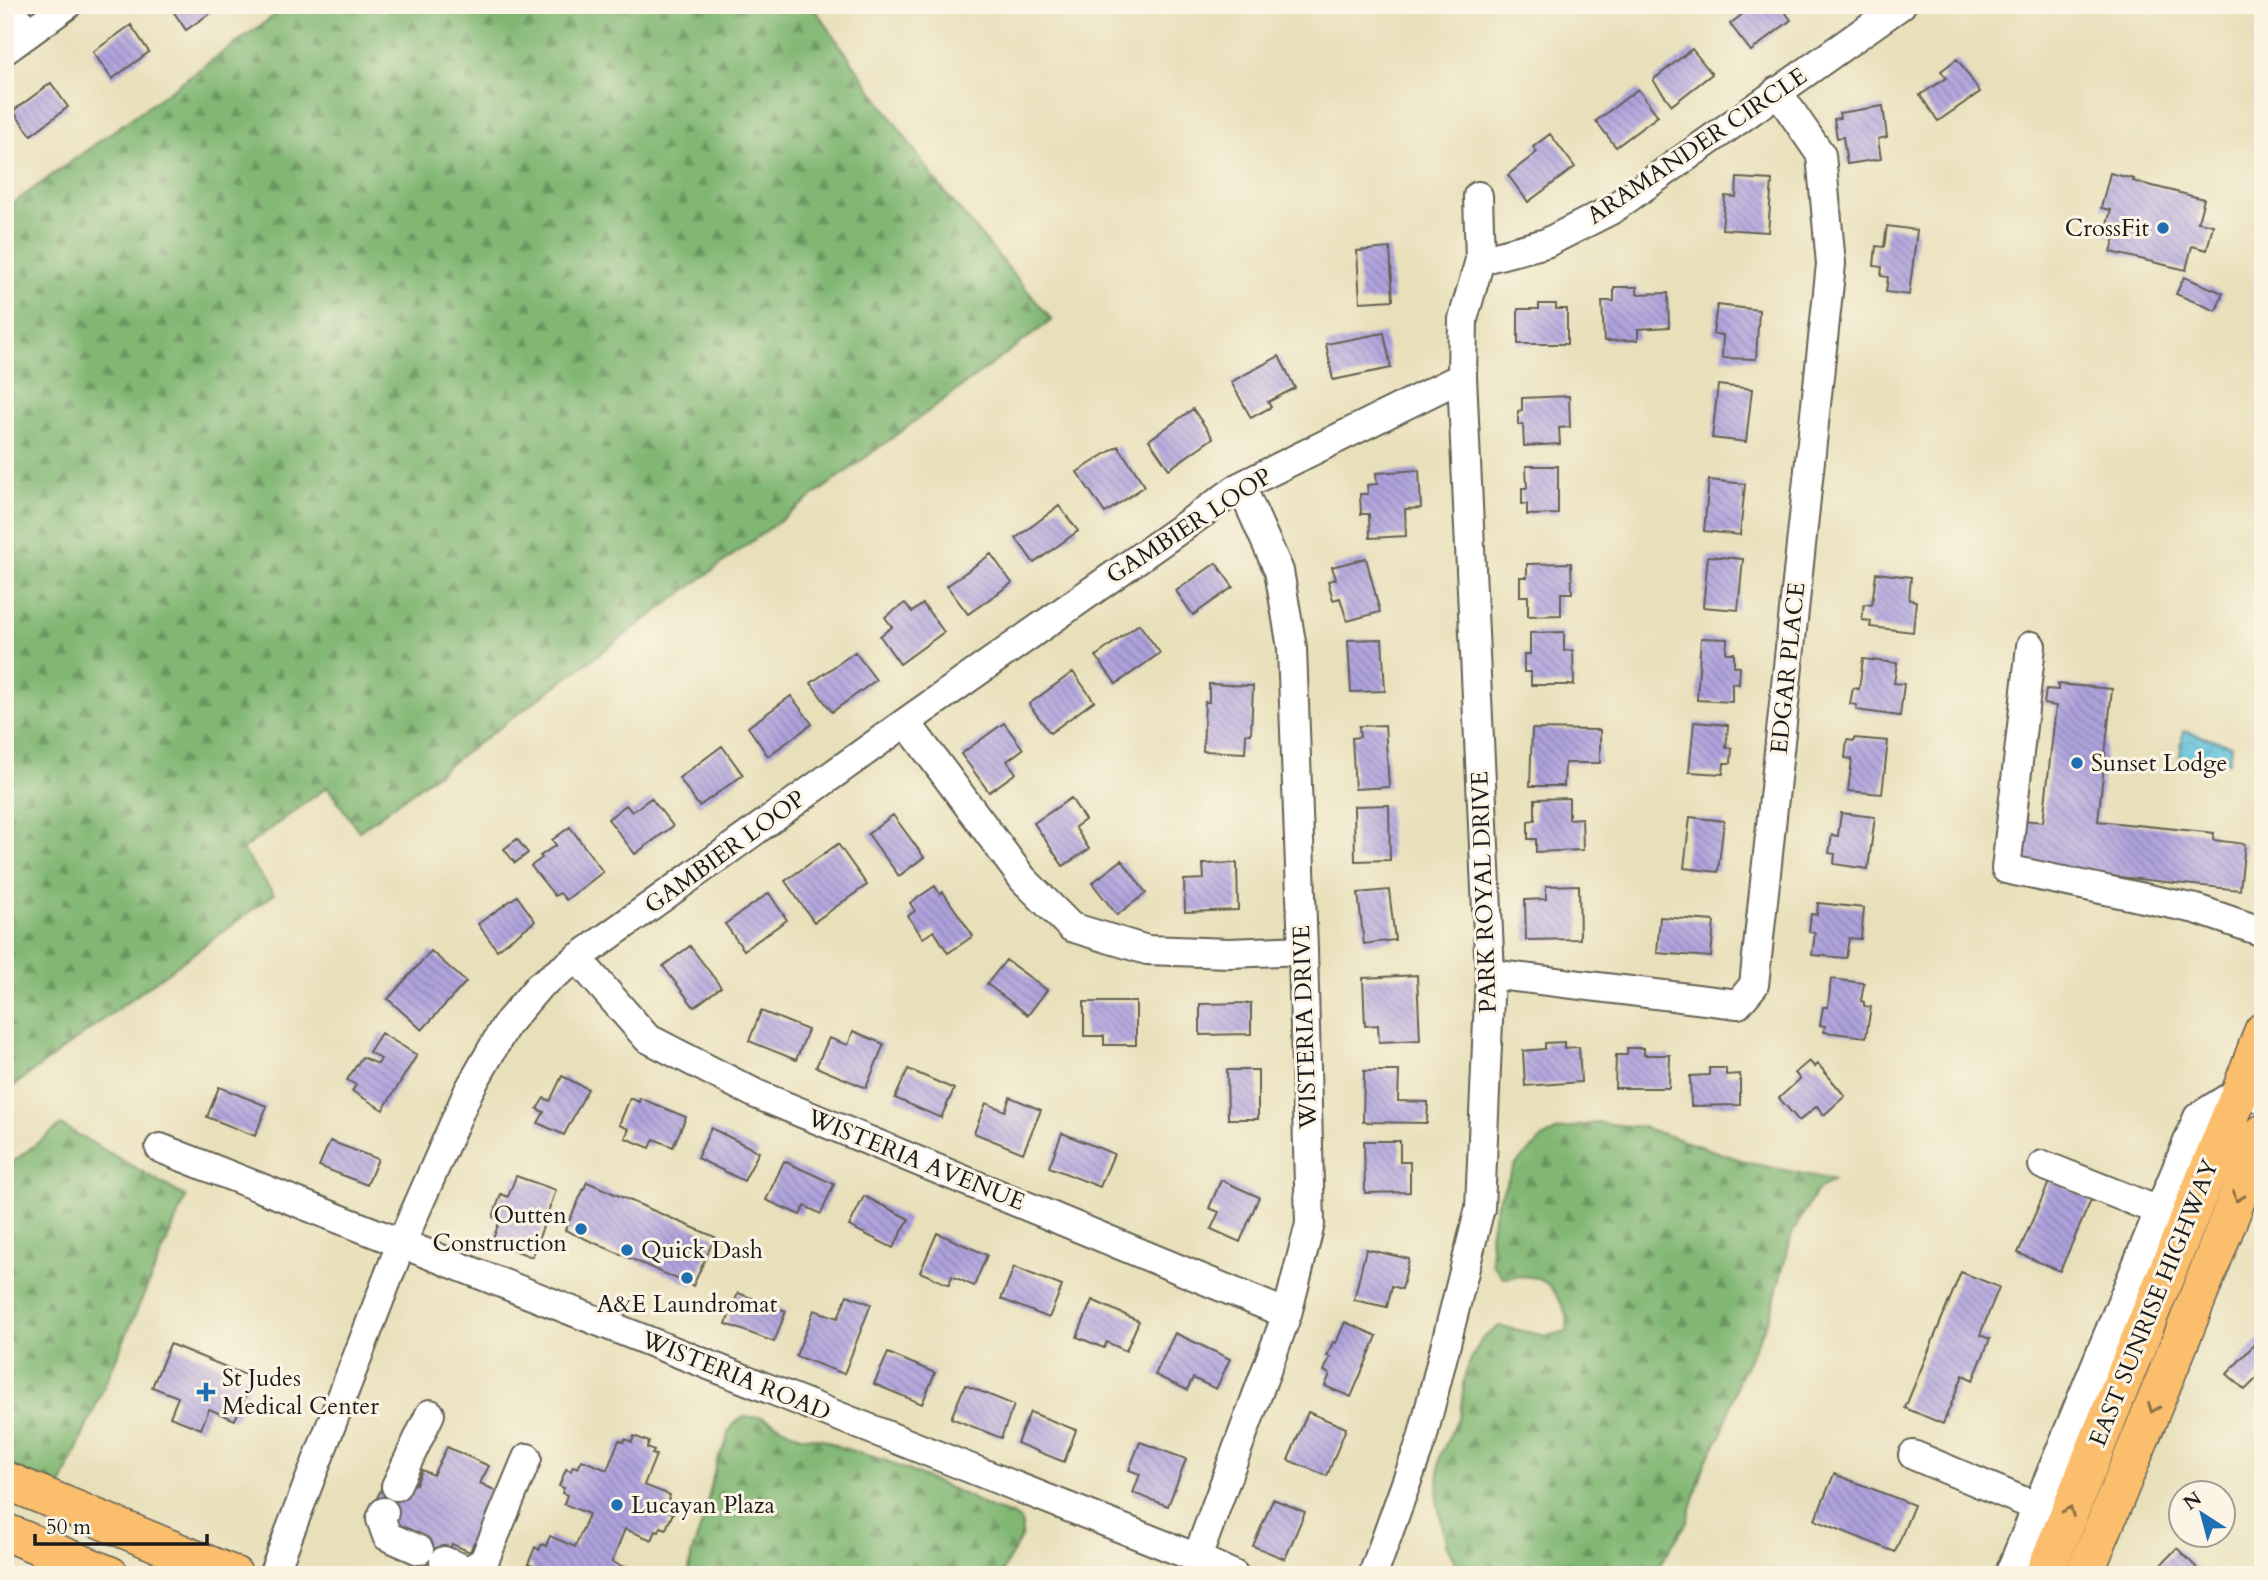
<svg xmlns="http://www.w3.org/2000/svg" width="2268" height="1580" viewBox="0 0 2268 1580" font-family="Cardo,serif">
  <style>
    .forest { fill: url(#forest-firs); stroke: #4e6a48; stroke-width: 2 }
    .water { fill: url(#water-waves); stroke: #3d6e7c; stroke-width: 2 }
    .building { fill: url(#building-back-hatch) }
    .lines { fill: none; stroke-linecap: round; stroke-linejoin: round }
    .minor-casing { stroke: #636153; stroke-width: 32 }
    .major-casing { stroke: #636153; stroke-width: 40 }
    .minor { stroke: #fff; stroke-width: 28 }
    .major { stroke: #fabe6d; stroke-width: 37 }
    .oneway { stroke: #8b6d44 }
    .poi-dot { fill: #1f6fb2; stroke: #fcf5e5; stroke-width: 2.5 }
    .labels { text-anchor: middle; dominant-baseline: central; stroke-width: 6; stroke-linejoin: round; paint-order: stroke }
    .street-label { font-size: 24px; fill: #1c1c1c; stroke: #fcf5e5 }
    .poi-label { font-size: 24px; fill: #1c1c1c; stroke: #fcf5e5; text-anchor: start }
  </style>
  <defs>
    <pattern id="forest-firs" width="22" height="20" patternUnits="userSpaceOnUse" patternTransform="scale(1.75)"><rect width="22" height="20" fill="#81b773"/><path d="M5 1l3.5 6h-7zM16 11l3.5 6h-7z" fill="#69945e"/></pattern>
    <pattern id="water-waves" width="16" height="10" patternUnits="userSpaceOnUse" patternTransform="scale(1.75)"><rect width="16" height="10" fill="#5ec1dc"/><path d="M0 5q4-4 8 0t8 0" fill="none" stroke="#51a5bc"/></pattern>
    <pattern id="building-back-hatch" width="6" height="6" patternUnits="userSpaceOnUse" patternTransform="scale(1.75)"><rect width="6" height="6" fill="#aea2dd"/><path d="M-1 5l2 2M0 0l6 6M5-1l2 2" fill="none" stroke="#8d83b2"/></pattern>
  </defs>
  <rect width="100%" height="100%" fill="#fcf5e5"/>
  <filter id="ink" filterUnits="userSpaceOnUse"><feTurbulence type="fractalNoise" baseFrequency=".0143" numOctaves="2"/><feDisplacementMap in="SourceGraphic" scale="14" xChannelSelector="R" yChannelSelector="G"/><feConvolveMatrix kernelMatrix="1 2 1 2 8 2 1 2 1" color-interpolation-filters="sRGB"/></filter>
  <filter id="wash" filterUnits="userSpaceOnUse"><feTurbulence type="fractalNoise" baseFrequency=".00686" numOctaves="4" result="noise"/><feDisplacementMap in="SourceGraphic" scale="28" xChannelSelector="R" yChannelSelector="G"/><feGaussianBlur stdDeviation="1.57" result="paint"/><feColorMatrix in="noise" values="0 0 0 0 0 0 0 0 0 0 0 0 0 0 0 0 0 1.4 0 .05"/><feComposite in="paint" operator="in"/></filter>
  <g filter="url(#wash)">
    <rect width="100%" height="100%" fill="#e8e0ba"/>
    <path class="forest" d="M 289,5 L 812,5 L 941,188 L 1052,320 L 359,831 L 327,787 L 242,850 L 274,894 L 5,1092 L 5,209 Z
      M 1596,1123 L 1642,1127 L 1750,1163 L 1833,1180 L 1815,1193 L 1792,1234 L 1770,1316 L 1739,1379 L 1721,1436 L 1706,1460 L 1687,1522 L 1653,1575 L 1461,1575 L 1447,1546 L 1437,1501 L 1440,1456 L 1460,1414 L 1466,1369 L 1482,1339 L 1499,1326 L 1547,1336 L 1567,1331 C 1569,1320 1566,1315 1562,1305 C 1548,1277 1533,1273 1503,1278 L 1492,1263 L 1490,1233 L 1497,1203 L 1515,1165 L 1544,1137 L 1558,1130 Z
      M 61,1125 L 186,1197 L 61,1486 L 5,1465 L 5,1168 Z
      M 744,1417 L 762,1417 L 800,1436 L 823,1439 L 839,1447 L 884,1460 L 963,1494 L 992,1509 L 1010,1514 L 1020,1520 L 1022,1526 L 1021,1537 L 1001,1575 L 688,1575 L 692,1552 L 702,1524 L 717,1460 L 726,1444 L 728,1433 L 735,1423 Z"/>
    <path class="water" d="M 2183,731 L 2231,745 L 2229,762 L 2179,766 Z"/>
    <g id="blocks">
      <path class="building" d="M 169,5 L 222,5 L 186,30 Z
        M 1754,5 L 1780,5 L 1791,20 L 1751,51 L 1730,24 Z
        M 131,25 L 149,52 L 112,79 L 93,52 Z
        M 1692,49 L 1712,74 L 1672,105 L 1653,80 Z
        M 1957,59 L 1980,92 L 1938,121 L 1920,95 L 1946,78 L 1941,71 Z
        M 51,83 L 68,107 L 31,135 L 13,111 Z
        M 1638,89 L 1658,116 L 1616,147 L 1596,121 Z
        M 1883,106 L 1887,137 L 1878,139 L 1881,159 L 1847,164 L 1843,137 L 1837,138 L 1834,119 L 1840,118 L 1839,113 Z
        M 1550,134 L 1575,167 L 1528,202 L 1508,175 L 1537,152 L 1533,147 Z
        M 2110,173 L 2134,179 L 2133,181 L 2204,199 L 2198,222 L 2213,225 L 2207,250 L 2192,246 L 2186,270 L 2111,252 L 2115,237 L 2104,235 L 2111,210 L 2101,208 Z
        M 1737,178 L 1772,180 L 1768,232 L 1722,229 L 1725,196 L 1736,197 Z
        M 1887,226 L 1917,230 L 1909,295 L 1886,292 L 1888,277 L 1881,276 L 1882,267 L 1874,266 L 1876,246 L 1884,247 Z
        M 1390,248 L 1393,300 L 1360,302 L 1357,251 Z
        M 2184,277 L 2223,293 L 2216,311 L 2176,294 Z
        M 1614,287 L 1637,287 L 1637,294 L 1668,293 L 1669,327 L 1638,329 L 1638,340 L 1604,341 L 1602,301 L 1614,301 Z
        M 1539,304 L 1556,304 L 1556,309 L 1567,309 L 1567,344 L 1518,344 L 1518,309 L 1539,309 Z
        M 1717,305 L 1759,310 L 1756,359 L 1722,358 L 1723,335 L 1713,334 Z
        M 1384,333 L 1391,368 L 1333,380 L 1326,344 Z
        M 1279,356 L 1295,388 L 1268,402 L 1271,407 L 1251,418 L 1231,382 Z
        M 1718,385 L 1752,389 L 1746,442 L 1712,438 Z
        M 1569,396 L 1570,427 L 1559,428 L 1560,444 L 1524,446 L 1523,425 L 1518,425 L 1518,411 L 1522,410 L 1522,398 Z
        M 1193,409 L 1213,438 L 1169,469 L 1149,440 Z
        M 1118,446 L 1145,486 L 1105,513 L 1077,472 Z
        M 1526,466 L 1558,466 L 1558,514 L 1527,515 L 1527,504 L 1522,504 L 1522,488 L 1527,488 Z
        M 1419,470 L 1421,508 L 1405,509 L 1406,536 L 1370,538 L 1369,514 L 1361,514 L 1360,494 L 1368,494 L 1367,485 L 1377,484 L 1376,473 Z
        M 1709,480 L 1745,484 L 1740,535 L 1704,531 Z
        M 1059,506 L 1078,531 L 1034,563 L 1016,538 Z
        M 991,554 L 1012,583 L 968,614 L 947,586 Z
        M 1708,556 L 1743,559 L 1738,610 L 1703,607 Z
        M 1366,558 L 1380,612 L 1347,621 L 1340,598 L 1333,600 L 1328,581 L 1336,579 L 1332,567 Z
        M 1216,563 L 1233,587 L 1193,615 L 1176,591 Z
        M 1571,563 L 1572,593 L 1561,593 L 1561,615 L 1528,616 L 1528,596 L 1520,596 L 1520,577 L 1527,577 L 1527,564 Z
        M 1876,573 L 1911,577 L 1909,600 L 1916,601 L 1913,632 L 1870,627 L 1871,621 L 1862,620 L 1864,604 L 1872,605 Z
        M 905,603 L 912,612 L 923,604 L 944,632 L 900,664 L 880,636 L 892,627 L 885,617 Z
        M 1139,624 L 1160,653 L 1116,684 L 1096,656 Z
        M 1564,632 L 1564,651 L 1573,650 L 1574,685 L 1531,685 L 1531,672 L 1524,672 L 1524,654 L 1530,654 L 1530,633 Z
        M 1701,638 L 1727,639 L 1726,653 L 1734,653 L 1734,666 L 1740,667 L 1739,684 L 1732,683 L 1732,702 L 1697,700 Z
        M 1382,639 L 1385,691 L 1351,692 L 1348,640 Z
        M 855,652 L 876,680 L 832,712 L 811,683 Z
        M 1863,659 L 1897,663 L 1894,683 L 1904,684 L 1900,716 L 1856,710 L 1857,705 L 1850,704 L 1853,688 L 1859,689 Z
        M 1073,672 L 1094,701 L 1050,733 L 1029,704 Z
        M 1209,684 L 1253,686 L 1251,734 L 1246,734 L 1245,753 L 1203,751 L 1205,702 L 1209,702 Z
        M 2058,684 L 2112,689 L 2098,821 L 2214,833 L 2213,840 L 2245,844 L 2240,890 L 2016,866 L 2021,820 L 2043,822 L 2056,706 L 2044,704 L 2046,689 L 2058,690 Z
        M 791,696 L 812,724 L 768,756 L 748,727 Z
        M 1694,722 L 1728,725 L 1726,748 L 1732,748 L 1731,763 L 1724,763 L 1723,774 L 1689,772 Z
        M 1004,723 L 1023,749 L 1007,761 L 1016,773 L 989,792 L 961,754 Z
        M 1385,725 L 1389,787 L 1355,789 L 1352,738 L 1360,737 L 1359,726 Z
        M 1532,729 L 1600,730 L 1600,763 L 1565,763 L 1564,786 L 1530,786 Z
        M 1854,738 L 1888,741 L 1882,794 L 1848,791 L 1852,759 L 1845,758 L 1847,740 L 1854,741 Z
        M 722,746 L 743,775 L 699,806 L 679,778 Z
        M 651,798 L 673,826 L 635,854 L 608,819 L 626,805 L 632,812 Z
        M 1071,798 L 1085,820 L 1075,827 L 1089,849 L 1063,866 L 1034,823 Z
        M 1569,798 L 1569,819 L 1582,818 L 1583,850 L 1536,852 L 1536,839 L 1528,839 L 1528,821 L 1535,820 L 1535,799 Z
        M 1389,805 L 1390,860 L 1355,861 L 1354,806 Z
        M 1841,813 L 1875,817 L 1868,869 L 1834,864 L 1835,854 L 1829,853 L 1832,835 L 1838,836 Z
        M 893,815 L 924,857 L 899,876 L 868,834 Z
        M 1690,817 L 1724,821 L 1718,872 L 1684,868 Z
        M 570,827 L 603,872 L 566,900 L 560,893 L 555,896 L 531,866 L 542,858 L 540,856 L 556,845 L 552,840 Z
        M 517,839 L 528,853 L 515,863 L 504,849 Z
        M 838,844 L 867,885 L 814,922 L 785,881 Z
        M 1122,860 L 1146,893 L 1117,915 L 1092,883 Z
        M 1237,863 L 1238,910 L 1185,912 L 1184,880 L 1204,879 L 1203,864 Z
        M 1579,885 L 1580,939 L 1526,940 L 1525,900 L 1546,899 L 1546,886 Z
        M 935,886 L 940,894 L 943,892 L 973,936 L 948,953 L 934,931 L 923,938 L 908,916 L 915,911 L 910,903 Z
        M 1389,890 L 1395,940 L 1364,944 L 1358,893 Z
        M 769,893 L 787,920 L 744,950 L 725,924 Z
        M 517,896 L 535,921 L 497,950 L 478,924 Z
        M 1818,903 L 1864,908 L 1861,939 L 1849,938 L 1846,958 L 1812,955 L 1815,933 L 1809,932 L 1811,914 L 1817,915 Z
        M 1660,917 L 1714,921 L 1711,957 L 1657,953 Z
        M 690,946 L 721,987 L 694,1007 L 663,966 Z
        M 431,951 L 466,982 L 422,1030 L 388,999 Z
        M 1006,960 L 1047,990 L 1028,1015 L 987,984 Z
        M 1417,975 L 1420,1040 L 1379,1042 L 1378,1025 L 1365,1026 L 1363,978 Z
        M 1831,979 L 1864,983 L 1861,1001 L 1864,1002 L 1864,1006 L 1871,1007 L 1866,1037 L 1824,1032 L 1825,1026 L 1820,1025 L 1823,1007 L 1828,1007 Z
        M 1084,1002 L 1136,1002 L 1136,1045 L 1104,1045 L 1104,1036 L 1084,1036 Z
        M 1251,1003 L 1251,1034 L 1200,1035 L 1200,1004 Z
        M 761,1011 L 808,1030 L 796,1060 L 749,1041 Z
        M 853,1031 L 884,1044 L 866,1088 L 816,1067 L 829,1038 L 848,1045 Z
        M 381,1033 L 417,1055 L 383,1110 L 352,1091 L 356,1085 L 347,1080 L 362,1057 L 378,1064 L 381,1059 L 369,1052 Z
        M 1564,1042 L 1564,1048 L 1579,1047 L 1581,1082 L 1525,1086 L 1523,1051 L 1545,1049 L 1545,1043 Z
        M 1627,1048 L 1644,1048 L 1644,1055 L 1670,1055 L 1669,1088 L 1615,1088 L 1616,1055 L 1627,1055 Z
        M 1809,1061 L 1815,1067 L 1818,1064 L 1845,1096 L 1824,1115 L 1817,1106 L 1799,1121 L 1779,1098 L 1800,1079 L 1795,1073 Z
        M 1709,1068 L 1726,1068 L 1726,1075 L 1740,1074 L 1740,1105 L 1691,1106 L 1690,1076 L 1709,1075 Z
        M 908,1069 L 954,1089 L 941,1118 L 895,1098 Z
        M 1227,1070 L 1258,1070 L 1258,1119 L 1228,1119 Z
        M 1364,1071 L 1399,1071 L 1398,1101 L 1428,1102 L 1427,1123 L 1363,1122 Z
        M 562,1076 L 588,1089 L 564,1135 L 538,1123 L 544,1112 L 537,1109 L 544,1098 L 550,1101 Z
        M 219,1087 L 267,1106 L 255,1136 L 207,1117 Z
        M 1010,1097 L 1041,1110 L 1023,1153 L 974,1133 L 986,1103 L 1005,1111 Z
        M 630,1098 L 639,1102 L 640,1098 L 686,1117 L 673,1147 L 654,1139 L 650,1148 L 625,1138 L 629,1129 L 619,1125 Z
        M 711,1128 L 759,1152 L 744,1181 L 697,1158 Z
        M 1062,1133 L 1114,1154 L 1100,1187 L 1049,1167 Z
        M 330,1141 L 378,1159 L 367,1185 L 319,1166 Z
        M 1364,1141 L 1400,1141 L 1400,1162 L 1410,1162 L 1410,1192 L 1365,1193 Z
        M 784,1161 L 834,1184 L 821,1214 L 805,1206 L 800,1215 L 766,1200 Z
        M 516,1176 L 556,1190 L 532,1257 L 492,1242 L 500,1220 L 493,1217 L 501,1194 L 508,1197 Z
        M 1221,1180 L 1259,1197 L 1240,1242 L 1211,1229 L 1219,1212 L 1209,1208 Z
        M 2050,1180 L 2092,1198 L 2060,1271 L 2018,1253 Z
        M 587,1182 L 715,1237 L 693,1286 L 565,1230 Z
        M 864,1196 L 909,1219 L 893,1248 L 849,1226 Z
        M 937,1233 L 987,1255 L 974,1286 L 952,1276 L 949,1285 L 920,1272 Z
        M 1366,1249 L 1409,1259 L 1402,1289 L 1392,1286 L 1387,1307 L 1354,1300 Z
        M 1014,1267 L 1062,1286 L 1049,1318 L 1001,1299 Z
        M 1961,1272 L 1999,1287 L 1980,1335 L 1990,1339 L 1973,1380 L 1963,1375 L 1943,1424 L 1905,1408 Z
        M 738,1293 L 786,1311 L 774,1342 L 726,1324 Z
        M 847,1295 L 871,1304 L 844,1374 L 796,1356 L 814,1310 L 838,1318 Z
        M 1092,1300 L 1139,1321 L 1126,1351 L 1107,1342 L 1104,1348 L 1077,1337 Z
        M 1345,1322 L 1377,1336 L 1351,1397 L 1325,1386 L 1330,1374 L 1324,1371 L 1330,1357 L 1327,1356 L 1333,1342 L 1336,1343 Z
        M 1175,1333 L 1230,1359 L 1216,1389 L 1193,1378 L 1187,1390 L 1155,1375 Z
        M 2263,1335 L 2263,1372 L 2245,1390 L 2227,1374 Z
        M 170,1344 L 253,1378 L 235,1420 L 209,1409 L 201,1429 L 170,1417 L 178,1397 L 152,1387 Z
        M 888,1353 L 935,1373 L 922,1404 L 874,1384 Z
        M 965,1385 L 1014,1405 L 1001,1438 L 951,1418 Z
        M 1030,1412 L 1076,1430 L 1064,1462 L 1017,1443 Z
        M 1308,1412 L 1346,1428 L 1327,1476 L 1288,1460 Z
        M 634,1436 L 649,1442 L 647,1448 L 654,1451 L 652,1454 L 656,1455 L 644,1485 L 670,1495 L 667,1504 L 670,1505 L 668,1511 L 673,1513 L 666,1529 L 661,1527 L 659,1532 L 656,1531 L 652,1540 L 625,1529 L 612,1562 L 636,1572 L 635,1575 L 534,1575 L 535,1573 L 531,1571 L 533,1566 L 528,1564 L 535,1547 L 539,1550 L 542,1544 L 546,1546 L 550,1536 L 575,1547 L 589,1514 L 564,1504 L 567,1495 L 562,1493 L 564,1488 L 559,1486 L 566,1469 L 571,1471 L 573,1466 L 578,1468 L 582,1460 L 607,1470 L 619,1440 L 624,1442 L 625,1439 L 632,1442 Z
        M 1140,1442 L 1186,1459 L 1168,1506 L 1133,1493 L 1140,1474 L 1129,1470 Z
        M 447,1447 L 489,1466 L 480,1483 L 498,1492 L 487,1514 L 496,1518 L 483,1547 L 474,1542 L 470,1552 L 452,1544 L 440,1571 L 415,1559 L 391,1523 L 373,1507 L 385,1480 L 409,1482 L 416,1484 L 422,1470 L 433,1475 Z
        M 1834,1474 L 1914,1505 L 1895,1552 L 1815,1520 Z
        M 1273,1499 L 1305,1512 L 1285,1559 L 1253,1546 Z
        M 2177,1548 L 2204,1575 L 2151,1575 Z"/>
    </g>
  </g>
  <g filter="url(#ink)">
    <use href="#blocks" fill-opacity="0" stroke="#636153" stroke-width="2"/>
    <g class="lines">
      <g class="minor-casing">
        <path id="minor" d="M 9,5 L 27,34
          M 5,50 L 67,5
          M 1480,260 L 1546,243 L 1611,210 L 1901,5
          M 2031,646 L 2006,869 L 2196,909 L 2263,932
          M 906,722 L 1023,879 L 1071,927 L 1147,950 L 1229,953 L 1303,950
          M 577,958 L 647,1038 L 756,1094 L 1287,1314
          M 1490,974 L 1738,1004 L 1754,985 L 1831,264 L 1821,155 L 1777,91
          M 160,1148 L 1197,1558 L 1234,1575
          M 2043,1165 L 2159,1211
          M 1913,1455 L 2037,1507
          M 396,1486 L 430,1414
          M 384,1512 L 381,1519 L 387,1536 L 419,1550
          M 1197,1558 L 1287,1314 L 1310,1224 L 1303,950 L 1292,648 L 1279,571 L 1241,486
          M 444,1561 L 469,1571 L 484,1561 L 527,1458
          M 273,1575 L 401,1244 L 469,1090 L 506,1025 L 539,986 L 906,722 L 1241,486 L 1462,377
          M 1373,1575 L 1422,1439 L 1480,1208 L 1490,974 L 1462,377 L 1463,319 L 1480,260 L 1478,196
          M 2009,1575 L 2198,1117 L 2241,1090 L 2263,1099"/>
      </g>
      <g class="major-casing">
        <path id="major" d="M 5,1480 L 234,1575
          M 5,1532 L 110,1575
          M 2044,1575 L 2241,1090 L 2263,1031
          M 2084,1575 L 2182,1337 L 2263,1133"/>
      </g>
      <use href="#minor" class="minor"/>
      <use href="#major" class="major"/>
    </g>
    <defs><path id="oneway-chevron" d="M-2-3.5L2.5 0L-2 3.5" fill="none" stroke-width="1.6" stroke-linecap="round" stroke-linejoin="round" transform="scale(1.75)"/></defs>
    <g class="oneway">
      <use href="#oneway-chevron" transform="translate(2238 1197) rotate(112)"/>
      <use href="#oneway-chevron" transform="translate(2153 1408) rotate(112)"/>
      <use href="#oneway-chevron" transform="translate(2069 1511) rotate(-68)"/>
    </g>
  </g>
  <g class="poi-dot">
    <circle cx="2163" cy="228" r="7"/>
    <circle cx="2077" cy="763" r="7"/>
    <circle cx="581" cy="1229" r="7"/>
    <circle cx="627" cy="1250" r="7"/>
    <circle cx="687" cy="1278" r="7"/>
    <path d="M202.5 1381.5h7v7h7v7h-7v7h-7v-7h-7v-7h7z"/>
    <circle cx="617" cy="1505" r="7"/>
  </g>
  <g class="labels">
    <g class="street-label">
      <text transform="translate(1697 146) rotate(-34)">ARAMANDER CIRCLE</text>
      <text transform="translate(1189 526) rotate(-33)">GAMBIER LOOP</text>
      <text transform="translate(1788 668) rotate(-84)">EDGAR PLACE</text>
      <text transform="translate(725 852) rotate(-36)">GAMBIER LOOP</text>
      <text transform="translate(1484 892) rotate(-92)">PARK ROYAL DRIVE</text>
      <text transform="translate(1305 1027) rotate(-92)">WISTERIA DRIVE</text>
      <text transform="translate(916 1160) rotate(22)">WISTERIA AVENUE</text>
      <text transform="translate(2154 1303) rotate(-68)">EAST SUNRISE HIGHWAY</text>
      <text transform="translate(736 1376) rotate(22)">WISTERIA ROAD</text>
    </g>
    <g class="poi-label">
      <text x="2149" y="228" text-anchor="end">CrossFit</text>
      <text x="2091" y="763">Sunset Lodge</text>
      <text x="567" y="1215" text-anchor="end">Outten<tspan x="567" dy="28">Construction</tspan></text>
      <text x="641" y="1250">Quick Dash</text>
      <text x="687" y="1304" text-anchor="middle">A&amp;E Laundromat</text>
      <text x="222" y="1378">St Judes<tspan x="222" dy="28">Medical Center</tspan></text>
      <text x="631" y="1505">Lucayan Plaza</text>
    </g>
  </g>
  <rect width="2268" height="1580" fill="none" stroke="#fcf5e5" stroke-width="28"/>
  <g transform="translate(2202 1514) rotate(324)"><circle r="33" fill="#fcf5e5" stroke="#a29e95" stroke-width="2"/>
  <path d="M0-5L12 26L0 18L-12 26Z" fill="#1f6fb2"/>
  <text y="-10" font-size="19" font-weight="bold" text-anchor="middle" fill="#1c1c1c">N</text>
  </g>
  <path d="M35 1534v10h172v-10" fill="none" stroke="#1c1c1c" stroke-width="3.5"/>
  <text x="46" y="1534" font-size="21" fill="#1c1c1c" stroke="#fcf5e5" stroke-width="5" paint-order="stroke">50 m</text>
</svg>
